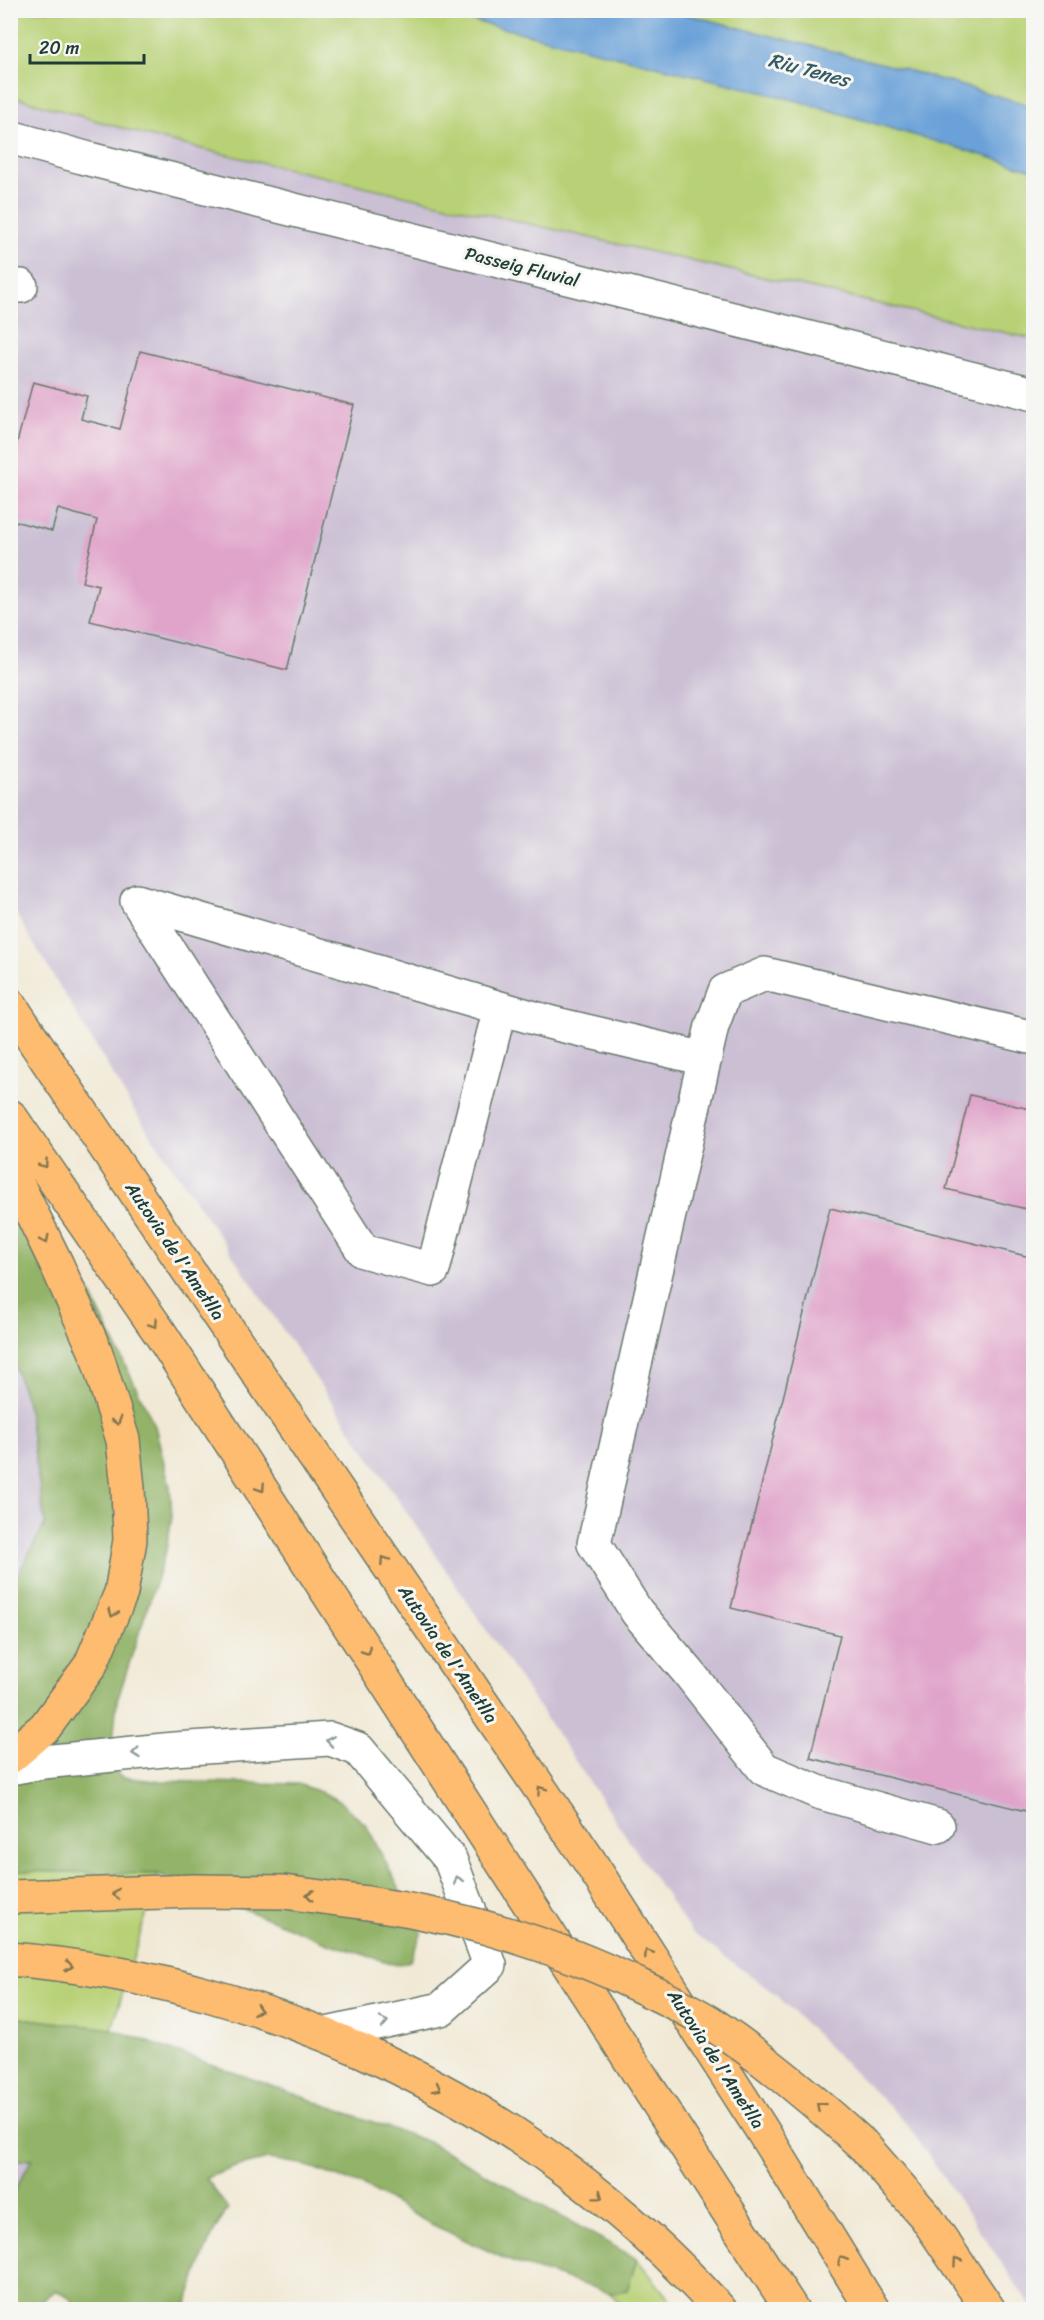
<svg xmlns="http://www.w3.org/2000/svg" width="1044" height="2320" viewBox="0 0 1044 2320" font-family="Sriracha,sans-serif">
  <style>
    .industrial { fill: #cbbfd4 }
    .green { fill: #b8d176; stroke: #6c8755; stroke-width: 1.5 }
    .forest { fill: #92b367; stroke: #58784e; stroke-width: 1.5 }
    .water { fill: #6ba1d8; stroke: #456f86; stroke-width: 1.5 }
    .building { fill: #e0a4ca }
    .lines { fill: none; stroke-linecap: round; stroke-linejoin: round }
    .minor-casing { stroke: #68796c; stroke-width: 36 }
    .highway-casing { stroke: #68796c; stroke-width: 36 }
    .minor { stroke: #fff; stroke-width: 33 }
    .highway { stroke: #febc70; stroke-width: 33 }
    .highway-bridge-casing { stroke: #68796c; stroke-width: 36; stroke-linecap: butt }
    .highway-bridge { stroke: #febc70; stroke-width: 33 }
    .oneway { stroke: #83764f }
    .oneway2 { stroke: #8f9e9a }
    .labels { text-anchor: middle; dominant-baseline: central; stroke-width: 6; stroke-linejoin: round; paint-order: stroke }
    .street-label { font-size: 18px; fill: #1f3d34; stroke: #f6f6f2 }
    .water-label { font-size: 20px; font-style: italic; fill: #365b65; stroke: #f6f6f2 }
  </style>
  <rect width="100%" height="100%" fill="#f6f6f2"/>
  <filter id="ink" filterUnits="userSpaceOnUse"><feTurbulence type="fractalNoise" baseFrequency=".0167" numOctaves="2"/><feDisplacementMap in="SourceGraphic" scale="12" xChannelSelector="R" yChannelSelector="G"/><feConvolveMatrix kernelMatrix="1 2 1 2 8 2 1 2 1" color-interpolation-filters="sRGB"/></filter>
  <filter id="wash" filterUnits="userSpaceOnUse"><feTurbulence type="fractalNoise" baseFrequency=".008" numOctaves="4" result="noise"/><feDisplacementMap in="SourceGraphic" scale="24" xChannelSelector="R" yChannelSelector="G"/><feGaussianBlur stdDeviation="1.35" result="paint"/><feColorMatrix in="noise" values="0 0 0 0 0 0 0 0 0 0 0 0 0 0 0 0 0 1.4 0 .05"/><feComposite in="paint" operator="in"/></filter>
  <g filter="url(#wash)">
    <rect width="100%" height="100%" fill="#f1e9d5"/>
    <path class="industrial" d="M 11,96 L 163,140 L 1033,339 L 1033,2309 L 906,2123 L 775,1994 L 691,1932 L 134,1110 L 11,906 Z
      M 10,1356 L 27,1403 L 45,1524 L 11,1587 Z
      M 32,2158 L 11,2197 L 11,2161 Z"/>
    <path class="green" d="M 10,11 L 433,11 L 798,101 L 1033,170 L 1033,339 L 163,140 L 11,96 Z
      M 673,11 L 1033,11 L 1033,106 L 903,69 Z
      M 11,1871 L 158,1874 L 112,2029 L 11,2017 Z
      M 637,2259 L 677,2309 L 626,2309 L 610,2293 L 627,2290 Z"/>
    <path class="forest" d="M 10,1177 L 87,1287 L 155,1426 L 170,1487 L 172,1517 L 166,1550 L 117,1701 L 110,1770 L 123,1777 L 154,1781 L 298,1784 L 326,1794 L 340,1802 L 366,1825 L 422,1932 L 410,1961 L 396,1965 L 328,1943 L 158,1874 L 11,1871 L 11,1587 L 45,1524 L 27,1403 L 11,1356 Z
      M 11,2017 L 112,2029 L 429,2142 L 637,2259 L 627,2290 L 610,2293 L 510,2261 L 429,2223 L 362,2185 L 301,2164 L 268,2159 L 235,2167 L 206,2178 L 228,2209 C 207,2237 196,2277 186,2309 L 76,2309 L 71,2299 L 56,2290 L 33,2309 L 11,2309 L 11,2197 L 32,2159 L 11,2161 Z"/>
    <path class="water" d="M 433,11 L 673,11 L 903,69 L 1033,106 L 1033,170 L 798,101 Z"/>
    <g id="blocks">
      <path class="building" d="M 140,351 L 354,405 L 287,670 L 90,621 L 99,586 L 82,582 L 97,520 L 58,509 L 52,531 L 10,520 L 10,469 L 33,382 L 87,396 L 81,419 L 120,429 Z
        M 970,1095 L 1034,1110 L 1034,1211 L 946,1189 Z
        M 830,1208 L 1034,1258 L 1034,1813 L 810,1758 L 840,1635 L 731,1608 Z"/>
    </g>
  </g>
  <g filter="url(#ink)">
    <use href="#blocks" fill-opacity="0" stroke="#68796c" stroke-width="1.5"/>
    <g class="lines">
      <g class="minor-casing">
        <path id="minor" d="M 10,137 L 89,159 L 1034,394
          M 10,286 L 21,286
          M 500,1008 L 433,1270 L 363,1251 L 137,901 L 500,1008 L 552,1023 L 705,1059
          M 10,1768 L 43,1762 L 174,1749 L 330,1739 L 358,1749 L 450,1859 L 490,1965 L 441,2009 L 326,2034
          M 938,1826 L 818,1792 L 764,1769 L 689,1673 L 637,1612 L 594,1544 L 712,1026 L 725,991 L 765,974 L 1034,1038"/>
      </g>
      <g class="highway-casing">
        <path id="highway" d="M 10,1005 L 183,1263 L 588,1859 L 760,2127 L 873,2310
          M 10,1116 L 160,1333 L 792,2310
          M 10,1169 L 57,1265 L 96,1353 L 123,1440 L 128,1488 L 130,1540 L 121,1593 L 90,1666 L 45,1727 L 10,1757
          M 10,1897 L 195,1891 L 284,1892 L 368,1903
          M 10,1959 C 277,1981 542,2110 720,2310
          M 863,2145 L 926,2217 L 989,2310"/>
      </g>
      <use href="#minor" class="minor"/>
      <use href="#highway" class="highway"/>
      <g class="highway-bridge-casing">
        <path id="highway-bridge" d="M 368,1903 C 464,1917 555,1944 642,1987 C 666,1999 691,2010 714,2025 C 767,2061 816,2102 863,2145"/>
      </g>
      <use href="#highway-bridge" class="highway-bridge"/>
    </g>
    <defs><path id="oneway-chevron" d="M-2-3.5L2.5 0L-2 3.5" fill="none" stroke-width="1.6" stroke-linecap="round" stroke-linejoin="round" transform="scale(1.5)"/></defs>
    <g class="oneway">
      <use href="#oneway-chevron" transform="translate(44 1164) rotate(55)"/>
      <use href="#oneway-chevron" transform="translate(45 1240) rotate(64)"/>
      <use href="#oneway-chevron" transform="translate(154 1324) rotate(56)"/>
      <use href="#oneway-chevron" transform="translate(117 1421) rotate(73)"/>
      <use href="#oneway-chevron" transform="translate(261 1488) rotate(57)"/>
      <use href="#oneway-chevron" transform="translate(384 1560) rotate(-124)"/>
      <use href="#oneway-chevron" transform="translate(113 1613) rotate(112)"/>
      <use href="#oneway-chevron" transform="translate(367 1651) rotate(57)"/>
      <use href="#oneway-chevron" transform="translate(541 1790) rotate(-125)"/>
      <use href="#oneway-chevron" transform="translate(116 1894) rotate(178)"/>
      <use href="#oneway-chevron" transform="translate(310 1895) rotate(-173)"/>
      <use href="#oneway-chevron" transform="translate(648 1953) rotate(-122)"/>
      <use href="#oneway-chevron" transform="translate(69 1966) rotate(10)"/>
      <use href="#oneway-chevron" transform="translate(258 2010) rotate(19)"/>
      <use href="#oneway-chevron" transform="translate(437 2088) rotate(29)"/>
      <use href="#oneway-chevron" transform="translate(820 2106) rotate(-138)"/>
      <use href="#oneway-chevron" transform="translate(599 2196) rotate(37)"/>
      <use href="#oneway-chevron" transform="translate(842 2260) rotate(-122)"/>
      <use href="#oneway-chevron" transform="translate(957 2261) rotate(-125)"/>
    </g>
    <g class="oneway2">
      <use href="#oneway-chevron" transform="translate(330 1741) rotate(-171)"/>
      <use href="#oneway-chevron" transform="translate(136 1753) rotate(174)"/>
      <use href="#oneway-chevron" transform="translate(458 1880) rotate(-111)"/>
      <use href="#oneway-chevron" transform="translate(384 2022) rotate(-12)"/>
    </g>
  </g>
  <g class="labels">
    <g class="street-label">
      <text transform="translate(522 267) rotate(14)">Passeig Fluvial</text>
      <text transform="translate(175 1251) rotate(56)">Autovia de l'Ametlla</text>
      <text transform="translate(448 1654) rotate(56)">Autovia de l'Ametlla</text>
      <text transform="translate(716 2059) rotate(57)">Autovia de l'Ametlla</text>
    </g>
    <g class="water-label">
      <text transform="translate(809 70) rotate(15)">Riu Tenes</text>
    </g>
  </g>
  <rect width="1044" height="2320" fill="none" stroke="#f6f6f2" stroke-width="36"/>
  <path d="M30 54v9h114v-9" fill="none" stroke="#1f3d34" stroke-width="3"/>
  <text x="39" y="54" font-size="18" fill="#1f3d34" stroke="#f6f6f2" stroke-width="4.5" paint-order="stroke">20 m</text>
</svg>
